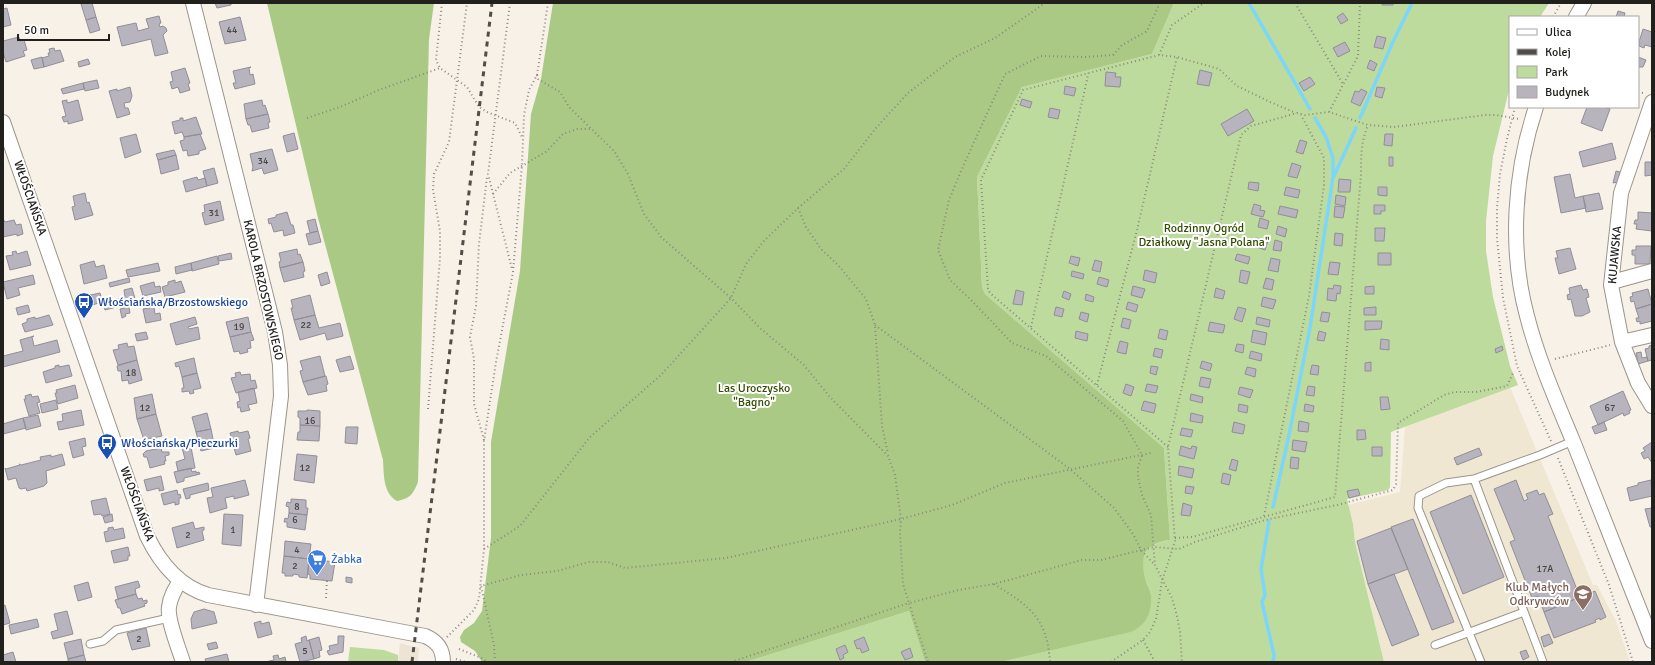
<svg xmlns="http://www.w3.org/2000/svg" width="1655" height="665" viewBox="0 0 1655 665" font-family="Signika,sans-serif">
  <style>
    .built { fill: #eee4d3 }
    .industrial { fill: #f0e7d2 }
    .green { fill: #bddb9c }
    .forest { fill: #a9c984 }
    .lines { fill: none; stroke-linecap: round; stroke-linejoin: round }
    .stream { stroke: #7cd6f9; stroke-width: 3.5 }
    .building { fill: #b7b4be; stroke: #918e98 }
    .lane-casing { stroke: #9b958b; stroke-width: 9 }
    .street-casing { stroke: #9b958b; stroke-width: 16 }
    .path { stroke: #8d8982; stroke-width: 2; stroke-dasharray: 1 3; stroke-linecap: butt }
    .lane { stroke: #fff; stroke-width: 7 }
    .street { stroke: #fff; stroke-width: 14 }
    .rail { stroke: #514e49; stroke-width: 3; stroke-dasharray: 5 5; stroke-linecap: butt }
    .labels { text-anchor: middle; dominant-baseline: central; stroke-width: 4; stroke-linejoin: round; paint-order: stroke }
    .number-label { font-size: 10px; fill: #474544 }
    .street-label { font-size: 12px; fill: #22201c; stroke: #fff }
    .park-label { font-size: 12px; fill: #324d00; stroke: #fff }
    .transit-label { font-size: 12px; fill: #164399; stroke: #fff; text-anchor: start }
    .shop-label { font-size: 12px; fill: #366cbe; stroke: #fff; text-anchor: start }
    .education-label { font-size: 12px; fill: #785e54; stroke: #fff; text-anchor: end }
  </style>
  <rect width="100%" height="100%" fill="#f7f1e7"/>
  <path class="built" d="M 400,643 L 419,648 L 418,662 L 398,662 Z"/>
  <path class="industrial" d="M 1510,387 L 1593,585 L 1597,585 L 1616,621 L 1630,662 L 1384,662 L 1355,542 L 1353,524 L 1348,505 L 1400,492 L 1405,427 Z"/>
  <path class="green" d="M 1174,3 L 1549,3 L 1540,17 L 1510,17 L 1510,86 L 1493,156 L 1486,221 L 1486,251 L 1493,297 L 1510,366 L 1518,385 L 1391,432 L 1390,487 L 1388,490 L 1347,499 L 1353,524 L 1355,542 L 1384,662 L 1001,662 L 1130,632 L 1151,594 C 1140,567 1135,546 1170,540 L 1164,448 L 985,294 L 982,287 L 977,177 L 1022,87 L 1152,54 Z
    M 909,611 L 925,662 L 746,662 Z
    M 350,647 L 384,650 L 398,655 L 398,662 L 348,662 Z"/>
  <path class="forest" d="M 267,3 L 434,3 L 429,39 L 418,482 C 413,494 411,498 397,501 C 383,493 384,475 383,460 L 318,218 Z
    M 553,3 L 1174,3 L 1152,54 L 1022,87 L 977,177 L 982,287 L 985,294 L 1164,448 L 1170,540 C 1144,544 1139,556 1146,581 C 1147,585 1150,590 1151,595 C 1152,613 1146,625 1131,632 L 1001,662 L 925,662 L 909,611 L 746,662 L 482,662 L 475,651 L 461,642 L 460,637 L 464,630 L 474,623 L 482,611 L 491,538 L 491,442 L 520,271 L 531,114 L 541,79 Z"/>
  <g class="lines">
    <path class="stream" d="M 1249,3 L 1310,109
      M 1360,118 L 1392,44 L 1412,3
      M 1334,176 L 1356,128
      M 1273,507 L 1289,435 L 1310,328 L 1333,177 L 1333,158 L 1326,137 L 1315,118
      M 1269,521 L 1261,569 L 1265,595 L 1262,602 L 1274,655 L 1273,662"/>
  </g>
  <path class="building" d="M 85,3 L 92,3 L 96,17 L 86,20 L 81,4 Z
    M 215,3 L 231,3 L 231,5 L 217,8 Z
    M 1382,3 L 1393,3 L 1393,5 L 1382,5 Z
    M 7,8 L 11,25 L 3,27 L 3,9 Z
    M 1618,11 L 1625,13 L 1624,17 L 1616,17 Z
    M 1343,13 L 1348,20 L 1341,24 L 1337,17 Z
    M 159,16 L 161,23 L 159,24 L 160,27 L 163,26 L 166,28 L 167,31 L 163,35 L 168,53 L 155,56 L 151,39 L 122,46 L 117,27 L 136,23 L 138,31 L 149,28 L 146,19 Z
    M 96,17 L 100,30 L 90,33 L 86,20 Z
    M 240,17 L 246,40 L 225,44 L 219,22 Z
    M 1643,29 L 1652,32 L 1652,47 L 1645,45 L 1644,48 L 1639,46 L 1640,43 L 1639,42 Z
    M 1377,36 L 1386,38 L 1383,49 L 1374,47 Z
    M 19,37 L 20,41 L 24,40 L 27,50 L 23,51 L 25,56 L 6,62 L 3,52 L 3,41 Z
    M 1345,42 L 1350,51 L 1338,57 L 1333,48 Z
    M 54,48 L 55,51 L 60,50 L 64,61 L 44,67 L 42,58 L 49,56 L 48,53 L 50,53 L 49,49 Z
    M 42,57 L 44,67 L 34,69 L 31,60 Z
    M 1638,57 L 1646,60 L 1643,67 L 1638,67 Z
    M 88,59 L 90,64 L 79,67 L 78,62 Z
    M 1370,60 L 1377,64 L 1374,71 L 1367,68 Z
    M 251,67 L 249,68 L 250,75 L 253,74 L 255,84 L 235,89 L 233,83 L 236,83 L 233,71 Z
    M 185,68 L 190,83 L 188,84 L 190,90 L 180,93 L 178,87 L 172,89 L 170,82 L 173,81 L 171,72 Z
    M 1200,70 L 1212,73 L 1209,86 L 1197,84 Z
    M 1106,72 L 1116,73 L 1115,77 L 1121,77 L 1120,87 L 1105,86 Z
    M 1310,77 L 1315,84 L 1304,91 L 1299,83 Z
    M 97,80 L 99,88 L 85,91 L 83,83 Z
    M 83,83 L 84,89 L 63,94 L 61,89 Z
    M 1065,86 L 1076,88 L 1074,96 L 1064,94 Z
    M 130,87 L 132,96 L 130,102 L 124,103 L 125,108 L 128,108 L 130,114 L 117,118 L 109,91 L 117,89 L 117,91 Z
    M 1377,87 L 1385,88 L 1382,98 L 1375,96 Z
    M 1361,89 L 1367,92 L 1360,106 L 1351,102 L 1355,91 L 1359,92 Z
    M 1022,99 L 1032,102 L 1030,108 L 1020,105 Z
    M 67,100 L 67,103 L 78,100 L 83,120 L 68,124 L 68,121 L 64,122 L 62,117 L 66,116 L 62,101 Z
    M 262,100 L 263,106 L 265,105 L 268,114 L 246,119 L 244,104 Z
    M 1587,107 L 1603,107 L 1610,109 L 1602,131 L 1581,123 Z
    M 1050,108 L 1060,110 L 1058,119 L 1048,117 Z
    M 1247,109 L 1254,121 L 1228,136 L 1221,124 Z
    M 268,114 L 270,122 L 268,123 L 269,128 L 252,132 L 250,125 L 248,125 L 246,119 Z
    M 196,117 L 202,134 L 184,137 L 182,132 L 175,134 L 172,122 L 180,120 L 180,118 L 183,118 L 183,121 Z
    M 294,133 L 298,149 L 287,152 L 283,136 Z
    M 136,134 L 141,152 L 125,158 L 120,138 Z
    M 200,134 L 206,149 L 199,151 L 199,154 L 188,156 L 187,150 L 183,151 L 180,141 L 184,140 L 184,137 Z
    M 1385,134 L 1393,134 L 1392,146 L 1384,145 Z
    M 1300,140 L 1307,142 L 1303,154 L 1296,152 Z
    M 1612,143 L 1616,159 L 1583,167 L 1579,152 Z
    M 272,149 L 278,170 L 264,174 L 262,168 L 252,171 L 253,167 L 250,154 Z
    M 174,150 L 176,155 L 158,160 L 156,154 Z
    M 176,155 L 179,169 L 161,174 L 158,160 Z
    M 1389,157 L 1393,157 L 1393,166 L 1389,166 Z
    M 1645,162 L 1652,162 L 1652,175 L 1645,176 Z
    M 1292,163 L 1301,166 L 1297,178 L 1288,176 Z
    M 214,168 L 218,183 L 207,186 L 203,171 Z
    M 1616,171 L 1620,172 L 1618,182 L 1613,183 Z
    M 1570,174 L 1575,198 L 1583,196 L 1586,208 L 1561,213 L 1554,177 Z
    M 197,177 L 198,180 L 205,178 L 207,186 L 186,192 L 183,181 Z
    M 1339,179 L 1351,180 L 1350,192 L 1338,192 Z
    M 1249,182 L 1259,183 L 1258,191 L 1248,189 Z
    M 1286,187 L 1300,190 L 1298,198 L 1284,195 Z
    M 1378,187 L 1387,187 L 1387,196 L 1378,195 Z
    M 85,193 L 87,203 L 89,202 L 93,215 L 75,220 L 72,207 L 75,206 L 73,196 Z
    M 1599,193 L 1603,209 L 1586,212 L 1583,196 Z
    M 1336,195 L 1346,197 L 1345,206 L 1335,204 Z
    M 220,201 L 224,220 L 205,225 L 202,213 L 205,212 L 204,205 Z
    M 1254,204 L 1261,206 L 1260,210 L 1265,211 L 1263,217 L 1251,214 Z
    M 1374,205 L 1385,205 L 1385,211 L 1381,211 L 1381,214 L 1374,214 Z
    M 1280,206 L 1298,210 L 1296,218 L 1278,214 Z
    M 1335,206 L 1345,207 L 1343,218 L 1334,217 Z
    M 287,212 L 291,225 L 293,225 L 295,233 L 284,236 L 283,230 L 274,232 L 271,223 L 269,224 L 268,219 L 276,217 L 276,215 Z
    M 1638,212 L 1652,213 L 1652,231 L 1636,229 L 1637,224 L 1634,224 L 1635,220 L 1638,220 Z
    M 1260,218 L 1269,221 L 1267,229 L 1258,227 Z
    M 3,219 L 5,222 L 14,220 L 16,225 L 21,224 L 23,234 L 17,236 L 17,234 L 3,237 Z
    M 315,219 L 318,231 L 310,233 L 307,221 Z
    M 1278,226 L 1287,229 L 1285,237 L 1276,234 Z
    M 1375,228 L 1385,228 L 1384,241 L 1375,241 Z
    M 318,231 L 321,242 L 309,245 L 306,234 Z
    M 1335,233 L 1343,234 L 1342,246 L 1334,245 Z
    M 1256,238 L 1268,241 L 1265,250 L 1254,246 Z
    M 1275,240 L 1282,242 L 1281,251 L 1273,250 Z
    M 1636,246 L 1651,246 L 1650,264 L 1635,264 L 1635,255 L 1632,255 L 1632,250 L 1636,250 Z
    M 1570,248 L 1576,269 L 1559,274 L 1555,258 L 1558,258 L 1556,251 Z
    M 297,249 L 298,255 L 300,254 L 303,262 L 280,268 L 279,262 L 281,261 L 279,253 Z
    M 16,251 L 17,254 L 27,251 L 31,265 L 10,270 L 6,256 L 13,255 L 12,252 Z
    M 231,253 L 232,259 L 219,261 L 218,256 Z
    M 1378,253 L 1391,253 L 1391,265 L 1378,265 Z
    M 1237,254 L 1250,257 L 1248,264 L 1235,260 Z
    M 217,256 L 219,264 L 192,271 L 191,263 Z
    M 1071,256 L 1080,258 L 1078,266 L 1069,263 Z
    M 1271,258 L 1280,260 L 1278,272 L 1268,270 Z
    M 1095,260 L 1102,262 L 1100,272 L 1092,270 Z
    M 94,261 L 96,267 L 104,265 L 107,278 L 84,284 L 80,265 Z
    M 303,262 L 305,271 L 303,272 L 304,277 L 284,282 L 280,268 Z
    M 1330,262 L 1340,263 L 1338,275 L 1328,274 Z
    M 158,263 L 160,271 L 128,277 L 126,270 Z
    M 191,263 L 192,270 L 176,274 L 175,267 Z
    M 1145,270 L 1157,273 L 1155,283 L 1143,280 Z
    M 1241,270 L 1250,272 L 1247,284 L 1239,282 Z
    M 1072,271 L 1084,274 L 1083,279 L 1071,276 Z
    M 327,272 L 330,283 L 321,286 L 318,275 Z
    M 33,275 L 35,284 L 18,288 L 20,295 L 7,299 L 3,282 Z
    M 1099,277 L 1109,280 L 1107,287 L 1097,284 Z
    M 129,278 L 130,282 L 110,287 L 109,283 Z
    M 1266,278 L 1274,280 L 1272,290 L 1263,288 Z
    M 175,280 L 175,283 L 181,281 L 185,292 L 165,297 L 162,287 L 168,285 L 168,282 Z
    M 154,282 L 155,287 L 160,286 L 161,292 L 143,296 L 140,286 Z
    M 1334,285 L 1341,286 L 1340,294 L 1337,293 L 1336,301 L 1327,300 L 1328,288 L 1333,289 Z
    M 1581,285 L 1583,290 L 1587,289 L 1589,297 L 1586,298 L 1590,312 L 1582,316 L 1575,316 L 1571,299 L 1568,300 L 1567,295 L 1570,294 L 1569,288 Z
    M 1133,286 L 1145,289 L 1142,298 L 1131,295 Z
    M 1374,286 L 1374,294 L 1365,294 L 1365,287 Z
    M 132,288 L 136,302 L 105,310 L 103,303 L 125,297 L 124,290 Z
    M 1216,288 L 1225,291 L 1223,299 L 1214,297 Z
    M 1648,289 L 1652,304 L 1636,309 L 1634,301 L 1631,302 L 1630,297 L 1633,296 L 1632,293 Z
    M 1016,290 L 1024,292 L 1022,305 L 1013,304 Z
    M 1064,291 L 1071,294 L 1069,300 L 1062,297 Z
    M 100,293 L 103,302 L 84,307 L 81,297 Z
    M 1086,294 L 1094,297 L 1093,302 L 1085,300 Z
    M 310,295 L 315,315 L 294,320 L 291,308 L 293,308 L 291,300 Z
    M 1263,297 L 1276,300 L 1273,309 L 1261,306 Z
    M 1128,302 L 1138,305 L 1136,312 L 1126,309 Z
    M 1652,304 L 1652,321 L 1640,324 L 1640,321 L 1637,322 L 1636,318 L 1639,318 L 1636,309 Z
    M 28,305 L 30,312 L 18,315 L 16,308 Z
    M 129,307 L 130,313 L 125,314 L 126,316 L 122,318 L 120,309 Z
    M 154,307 L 155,314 L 160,313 L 161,320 L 146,323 L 143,309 Z
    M 1056,307 L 1064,309 L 1062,317 L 1054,315 Z
    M 1238,307 L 1246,309 L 1242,322 L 1234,319 Z
    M 1376,307 L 1376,315 L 1364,315 L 1364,308 Z
    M 1081,312 L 1089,314 L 1087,322 L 1079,319 Z
    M 1322,312 L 1330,313 L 1328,322 L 1320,321 Z
    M 49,315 L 53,325 L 25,332 L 22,324 L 27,322 L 27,319 L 35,317 L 35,319 Z
    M 315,315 L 319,328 L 340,323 L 343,336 L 327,340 L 325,333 L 300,340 L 294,320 Z
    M 195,317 L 197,324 L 188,327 L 189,329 L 198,327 L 200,339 L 176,345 L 170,324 Z
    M 248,317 L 251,332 L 230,337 L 226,322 Z
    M 1257,317 L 1270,320 L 1269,327 L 1256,324 Z
    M 1123,318 L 1131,320 L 1129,329 L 1121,327 Z
    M 1365,321 L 1382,321 L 1381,329 L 1365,330 Z
    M 1210,322 L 1225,325 L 1223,333 L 1208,331 Z
    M 1160,329 L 1168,331 L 1166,340 L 1158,338 Z
    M 1253,330 L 1267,333 L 1265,345 L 1251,342 Z
    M 1076,331 L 1088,334 L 1087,341 L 1075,338 Z
    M 1319,331 L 1326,333 L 1324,341 L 1317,340 Z
    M 146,332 L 148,339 L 137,341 L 135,334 Z
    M 251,332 L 254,340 L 250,341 L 251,348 L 247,349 L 248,352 L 240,354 L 239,351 L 234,352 L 230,337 Z
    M 34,336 L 32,337 L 34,346 L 57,340 L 60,352 L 3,367 L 3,356 L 23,351 L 20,340 Z
    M 1381,339 L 1389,340 L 1389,350 L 1380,349 Z
    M 1120,341 L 1128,343 L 1126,354 L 1117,352 Z
    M 127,343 L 128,347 L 134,346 L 137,360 L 118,365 L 113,350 L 119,349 L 118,345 Z
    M 1237,344 L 1244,345 L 1243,353 L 1235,351 Z
    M 1652,345 L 1652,360 L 1648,361 L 1645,349 L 1649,348 L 1649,346 Z
    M 1502,346 L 1503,350 L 1496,353 L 1495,349 Z
    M 1155,348 L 1163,350 L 1161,358 L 1153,356 Z
    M 1251,351 L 1262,354 L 1261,361 L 1249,358 Z
    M 1641,352 L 1642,358 L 1647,357 L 1648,361 L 1638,364 L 1636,353 Z
    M 320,356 L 325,376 L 303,382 L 300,371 L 303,370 L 300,361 Z
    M 350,356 L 354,369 L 340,372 L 336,360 Z
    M 194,358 L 197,373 L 182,377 L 179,366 L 176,367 L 175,363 Z
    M 137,360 L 142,380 L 129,384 L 128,380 L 122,381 L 121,371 L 118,371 L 117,366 Z
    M 1202,361 L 1212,364 L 1210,371 L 1200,368 Z
    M 1371,362 L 1371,371 L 1365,371 L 1365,363 Z
    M 59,365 L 59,367 L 69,365 L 72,376 L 46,383 L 43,372 L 55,368 L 55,366 Z
    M 1312,365 L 1319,366 L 1318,375 L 1310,374 Z
    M 1151,366 L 1158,367 L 1156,375 L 1150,373 Z
    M 1247,367 L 1256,369 L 1255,377 L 1245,374 Z
    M 240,372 L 241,375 L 250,374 L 251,381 L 255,380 L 257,388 L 236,393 L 231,378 L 236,377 L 235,373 Z
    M 197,373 L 201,388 L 193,390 L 194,393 L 190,394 L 189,391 L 182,392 L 182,388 L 184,388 L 182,377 Z
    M 326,376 L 328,384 L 326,385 L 327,391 L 308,395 L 303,382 Z
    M 1201,377 L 1211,379 L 1209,388 L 1199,386 Z
    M 1126,384 L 1134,387 L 1131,396 L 1123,393 Z
    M 1147,384 L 1158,386 L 1156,393 L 1145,391 Z
    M 75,385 L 78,398 L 58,404 L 55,393 L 57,393 L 56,390 Z
    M 1308,386 L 1315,387 L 1314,396 L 1306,395 Z
    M 1240,387 L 1253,390 L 1250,398 L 1238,394 Z
    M 254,388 L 257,403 L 248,405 L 250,410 L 241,412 L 240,407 L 238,408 L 237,402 L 240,401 L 238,392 Z
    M 1623,391 L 1631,410 L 1629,411 L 1630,413 L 1624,416 L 1623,413 L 1598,425 L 1590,406 Z
    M 31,394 L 32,397 L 38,396 L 40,402 L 37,403 L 40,413 L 29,416 L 24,399 L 26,399 L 25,396 Z
    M 152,394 L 156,414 L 137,419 L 134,398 Z
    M 1191,394 L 1203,397 L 1202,403 L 1190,400 Z
    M 1380,397 L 1388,397 L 1390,409 L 1381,410 Z
    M 56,400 L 58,409 L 42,413 L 40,404 Z
    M 1144,401 L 1156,404 L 1154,413 L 1141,410 Z
    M 1239,404 L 1248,406 L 1247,413 L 1238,411 Z
    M 1305,404 L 1314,406 L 1313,412 L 1304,411 Z
    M 81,410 L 84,425 L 59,430 L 57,422 L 63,421 L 62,414 Z
    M 307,410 L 320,411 L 320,426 L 300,425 L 300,418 L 298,417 L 298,411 L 307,411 Z
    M 207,413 L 211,429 L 196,432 L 192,417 Z
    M 1191,413 L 1203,416 L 1202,423 L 1190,421 Z
    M 156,414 L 162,436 L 144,440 L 137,419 Z
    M 38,415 L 41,426 L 26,430 L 23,418 Z
    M 23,418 L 26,428 L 3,434 L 3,424 Z
    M 1299,421 L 1309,423 L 1308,432 L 1298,431 Z
    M 1234,422 L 1245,425 L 1243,434 L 1232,432 Z
    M 1604,422 L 1607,430 L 1595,434 L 1592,427 Z
    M 300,425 L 320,426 L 319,441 L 297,440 L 298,432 L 300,432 Z
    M 346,427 L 358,427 L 357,444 L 345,443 Z
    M 1182,428 L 1193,430 L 1191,437 L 1180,435 Z
    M 211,429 L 214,444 L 217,443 L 218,447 L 201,451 L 196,432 Z
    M 1357,430 L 1365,430 L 1366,439 L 1357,440 Z
    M 238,431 L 239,433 L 248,431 L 250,438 L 248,439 L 251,451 L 236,455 L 230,433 Z
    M 85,438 L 86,446 L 82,447 L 84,455 L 73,458 L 69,442 Z
    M 1293,440 L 1307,442 L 1305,452 L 1292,450 Z
    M 190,442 L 195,468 L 178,471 L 176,462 L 185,459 L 181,444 Z
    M 1652,442 L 1652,463 L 1648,457 L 1644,459 L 1641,453 L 1645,451 L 1643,448 Z
    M 1181,446 L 1191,449 L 1192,446 L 1197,447 L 1194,459 L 1179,455 Z
    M 1372,447 L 1382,447 L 1382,456 L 1372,456 Z
    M 161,448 L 162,452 L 169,452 L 169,455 L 165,456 L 166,461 L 164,461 L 165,464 L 150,468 L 147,457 L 144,457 L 143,454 L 146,451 Z
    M 1479,448 L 1482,455 L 1457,465 L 1454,458 Z
    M 62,454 L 65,465 L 46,471 L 47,483 L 44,486 L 27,491 L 26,488 L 21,489 L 19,488 L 16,478 L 8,480 L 5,468 L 6,469 L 20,465 L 19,464 L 21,465 L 41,460 L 40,457 L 51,455 L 51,457 Z
    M 297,454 L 317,456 L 314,483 L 294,480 Z
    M 1291,457 L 1299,458 L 1298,469 L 1290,468 Z
    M 1232,459 L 1238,461 L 1236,471 L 1229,469 Z
    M 1179,466 L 1194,469 L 1192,478 L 1178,475 Z
    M 191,468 L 192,472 L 196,471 L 196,473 L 199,472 L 200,474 L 184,478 L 184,481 L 177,483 L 174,472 Z
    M 1223,473 L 1231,475 L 1229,485 L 1221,483 Z
    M 161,476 L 164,490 L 159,491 L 159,488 L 147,491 L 144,480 Z
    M 245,480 L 249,495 L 234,499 L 234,496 L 225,498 L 227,508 L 210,513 L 207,498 L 213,497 L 211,488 Z
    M 1516,480 L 1524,501 L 1528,499 L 1526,494 L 1537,490 L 1539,495 L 1544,493 L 1553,514 L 1548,516 L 1580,597 L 1544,612 L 1538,596 L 1532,598 L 1510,542 L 1515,540 L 1494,489 Z
    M 1651,480 L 1652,496 L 1630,501 L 1627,488 L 1638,485 L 1638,483 Z
    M 208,483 L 209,490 L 190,495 L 190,498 L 186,499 L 183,489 Z
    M 1186,486 L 1194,487 L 1192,494 L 1185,493 Z
    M 1358,489 L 1360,495 L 1349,498 L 1347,491 Z
    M 177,490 L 178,495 L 180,494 L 181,498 L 179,498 L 179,504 L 175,505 L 175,502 L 164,505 L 161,494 Z
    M 1471,495 L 1504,577 L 1463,594 L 1430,512 Z
    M 106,498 L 110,514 L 102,516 L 101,514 L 94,515 L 91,501 Z
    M 291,499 L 306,500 L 306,508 L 308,508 L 307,515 L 289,513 L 289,507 L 286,506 L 287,502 L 291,503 Z
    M 1183,503 L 1192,506 L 1190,516 L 1181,515 Z
    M 1652,508 L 1652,527 L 1650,527 L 1645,509 Z
    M 289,513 L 307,515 L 305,530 L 287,527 L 287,522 L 284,522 L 285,518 L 288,519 Z
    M 112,514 L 113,521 L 105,523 L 103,517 Z
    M 224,514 L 243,515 L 241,546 L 222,544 Z
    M 1413,519 L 1454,622 L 1432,630 L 1391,527 Z
    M 193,522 L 195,529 L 204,527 L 204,530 L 202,531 L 204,540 L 177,548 L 172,528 Z
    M 113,527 L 114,530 L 123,528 L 125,538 L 106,542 L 104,532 L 108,531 L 108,528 Z
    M 1391,528 L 1408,569 L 1368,584 L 1357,541 Z
    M 285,541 L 311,544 L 309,559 L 284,556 Z
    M 128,547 L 130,556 L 128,556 L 128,560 L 114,563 L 111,551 Z
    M 284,556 L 309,559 L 307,578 L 299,577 L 299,575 L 293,574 L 293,576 L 285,576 L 285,573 L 282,573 Z
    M 309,559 L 335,562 L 332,581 L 310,579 L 310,575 L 308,574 Z
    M 1394,574 L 1419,635 L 1392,646 L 1368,584 Z
    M 346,577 L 352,578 L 352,583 L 346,582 Z
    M 138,581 L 140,587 L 135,589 L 136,594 L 118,599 L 115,587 Z
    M 88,582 L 92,597 L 78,601 L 74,586 Z
    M 1595,591 L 1606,617 L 1600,620 L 1600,618 L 1595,620 L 1596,622 L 1554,638 L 1544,612 Z
    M 136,594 L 138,599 L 142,598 L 143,601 L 147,600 L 147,603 L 144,604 L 145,606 L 122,614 L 120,608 L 118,608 L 115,600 Z
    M 5,605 L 10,623 L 3,625 L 3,606 Z
    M 204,609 L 214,612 L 217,623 L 192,629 L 191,619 L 194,612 Z
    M 67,611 L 73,634 L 53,639 L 51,632 L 58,630 L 54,614 Z
    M 37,619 L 39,627 L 11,634 L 9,625 Z
    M 261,621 L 261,624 L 269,622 L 272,634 L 258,638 L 254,623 Z
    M 146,628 L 150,646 L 132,650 L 127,633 Z
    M 1549,634 L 1553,643 L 1544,647 L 1541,637 Z
    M 306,636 L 307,641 L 309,640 L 314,659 L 300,662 L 295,644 L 302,642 L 301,638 Z
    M 338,636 L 344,636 L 343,652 L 329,655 L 327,651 L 330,650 L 329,646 L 338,644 Z
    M 319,637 L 322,650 L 319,651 L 320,657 L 314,659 L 309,640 Z
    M 864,637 L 869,650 L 862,653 L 860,648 L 857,649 L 854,641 Z
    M 81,639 L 84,655 L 68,659 L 64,643 Z
    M 216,642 L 218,648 L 209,650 L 207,644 Z
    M 845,645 L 848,652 L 843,655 L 844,658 L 840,660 L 836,649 Z
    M 910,648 L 913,657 L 905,660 L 901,652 Z
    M 1526,650 L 1529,657 L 1523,660 L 1520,652 Z
    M 13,652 L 16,662 L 3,662 L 3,655 Z
    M 227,654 L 229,662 L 206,662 L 205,659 Z
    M 84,655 L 86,662 L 68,662 L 68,659 Z
    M 278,655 L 279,659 L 285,657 L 286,662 L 265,662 L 274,660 L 273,656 Z"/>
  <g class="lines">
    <g class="lane-casing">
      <path id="lane" d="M 1474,479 L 1540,455 L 1573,441
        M 90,644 L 103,641 L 116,630 L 169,618
        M 1435,645 L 1524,612
        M 1481,662 L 1418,508 L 1419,496 L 1446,483 L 1474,479 L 1543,662"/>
    </g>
    <g class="street-casing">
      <path id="street" d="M 193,3 L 275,332 L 280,365 L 281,396 L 256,605
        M 1576,17 L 1584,3
        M 1652,102 L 1621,193 L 1611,285 L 1622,342 L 1638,383 L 1652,406
        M 1536,107 C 1514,173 1509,249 1527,316 C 1538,359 1556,400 1573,441 C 1599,508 1626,574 1652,641
        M 3,122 L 147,536 C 160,563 178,586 208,595 L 425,636 C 437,641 443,649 443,662
        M 1612,282 L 1652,271
        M 1622,342 L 1652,335
        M 180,581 C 175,589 170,597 169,607 C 167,620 179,649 183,662"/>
    </g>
    <path class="path" d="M 442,3 L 436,60 L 440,68 L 467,87 L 479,107 L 487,112 L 515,123 L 522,137
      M 510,3 L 488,174 L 512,269
      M 1160,3 L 1147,31 L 1122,45 L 1113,55 L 1085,57 L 1041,56 L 1005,74 L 961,171 L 949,200 L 938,250 L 950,280 L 972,301 L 1012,343 L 1046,356 L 1123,421 L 1142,455 L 1138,468 L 1138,477 L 1142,495 L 1151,515 L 1155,565 L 1172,598 L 1177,616 L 1180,632 L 1182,662
      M 1295,3 L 1343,84
      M 1553,17 L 1561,3
      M 1159,55 L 1172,25 L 1204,3
      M 537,75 L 538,79 L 560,92 L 569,107 L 614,151 L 628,174 L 644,214 L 662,238 L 731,298 L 761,329 L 804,365 L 829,396 L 888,456 L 895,475 L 901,519 L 900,533 L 903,584 L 909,603 L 959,590 L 994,584 L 1082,560 L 1101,560 L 1154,547 L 1179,549 L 1195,542 L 1265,520 L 1337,505 L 1393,490 L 1396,484 L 1398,423 L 1444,395 L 1455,392 L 1476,392 L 1507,386 L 1513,373
      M 1638,92 L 1643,93
      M 1515,107 L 1507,139 L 1500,174 L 1497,208 L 1497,238 L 1503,298 L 1517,366 L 1551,441
      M 1329,112 L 1358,56 L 1360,3
      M 307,118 L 340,107 L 379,90 L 440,68
      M 493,194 L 510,173 L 547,151 L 563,134 L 577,129 L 591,129
      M 798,208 L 806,227 L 821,249 L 838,265 L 866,299 L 875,325 L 882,426 L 888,454
      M 875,325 L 1070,469 L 1114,508 L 1133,534 L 1141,550 L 1154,564
      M 1031,327 L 1087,80 L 1088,73
      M 1555,359 L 1610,345
      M 1097,385 L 1137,230 L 1177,57
      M 428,409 L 440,258 L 440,231 L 433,190 L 434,174 L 449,142 L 467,3
      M 484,440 L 474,404 L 474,359 L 470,337 L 476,306 L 479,244 L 487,177
      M 1168,447 L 990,293 L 988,289 L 981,180 L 1023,90 L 1159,55 L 1177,57 L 1219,69 L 1237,86 L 1270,102 L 1296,113
      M 1558,458 L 1609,585 L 1633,662
      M 1264,516 L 1309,296 L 1324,185 L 1324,158 L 1301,115
      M 1175,538 L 1192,537 L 1335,497 L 1361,174 C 1361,156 1361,142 1368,125
      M 484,549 L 520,526 L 590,437 L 661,375 L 731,298 L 746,264 L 763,242 L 798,208 L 844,169 L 876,128 L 908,93 L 955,57 L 995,38 L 1045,3
      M 994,584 C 1029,606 1047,617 1050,662
      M 326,598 L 327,580
      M 447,637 L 474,610 L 479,599 L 484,549 L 484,441 L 496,362 L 513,272 L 522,165 L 524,115 L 529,90 L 537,75 L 548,3
      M 1143,640 L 1155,662
      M 459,649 L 484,659 L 486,662
      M 456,659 L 466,662
      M 495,662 L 494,645 L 481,586 L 521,575 L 557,571 L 589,562 L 608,562 L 625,568 L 726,558 L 901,519 L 952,505 L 1005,483 L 1151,453
      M 731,662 L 909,603 L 928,662
      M 1111,662 L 1143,640 L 1150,632 L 1156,619 L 1162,581 L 1175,541 L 1168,447 L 1241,135 L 1251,126 L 1297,113 L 1305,115 L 1329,112 L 1368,125 L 1394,127 L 1485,115 L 1496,115 L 1519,119"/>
    <use href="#lane" class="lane"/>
    <use href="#street" class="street"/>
    <path class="rail" d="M 412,662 L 492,3"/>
  </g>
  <defs>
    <g id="bus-pin" transform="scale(1)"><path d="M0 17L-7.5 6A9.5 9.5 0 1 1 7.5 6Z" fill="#1a4fb4" stroke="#fff"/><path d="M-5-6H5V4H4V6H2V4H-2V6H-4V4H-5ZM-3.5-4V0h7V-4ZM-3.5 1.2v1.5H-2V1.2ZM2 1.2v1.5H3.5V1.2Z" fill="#fff"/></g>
    <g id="supermarket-pin" transform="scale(1)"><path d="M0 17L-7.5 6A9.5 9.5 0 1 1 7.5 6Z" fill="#3f7fe0" stroke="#fff"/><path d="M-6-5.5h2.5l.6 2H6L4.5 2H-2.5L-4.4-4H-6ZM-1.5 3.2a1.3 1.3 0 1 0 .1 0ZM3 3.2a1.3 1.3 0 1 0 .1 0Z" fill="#fff"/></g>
    <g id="school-pin" transform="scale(1)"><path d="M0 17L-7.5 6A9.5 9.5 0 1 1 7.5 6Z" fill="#8d6e63" stroke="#fff"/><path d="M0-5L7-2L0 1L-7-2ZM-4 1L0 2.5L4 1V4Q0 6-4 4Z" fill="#fff"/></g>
  </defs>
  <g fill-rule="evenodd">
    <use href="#bus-pin" x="84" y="302"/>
    <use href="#bus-pin" x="107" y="443"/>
    <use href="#supermarket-pin" x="317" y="559"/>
    <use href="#school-pin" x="1583" y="594"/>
  </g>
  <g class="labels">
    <g class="number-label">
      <text x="232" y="30">44</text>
      <text x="263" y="161">34</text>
      <text x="214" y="213">31</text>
      <text x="306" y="325">22</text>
      <text x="239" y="327">19</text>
      <text x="131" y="373">18</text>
      <text x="145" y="408">12</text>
      <text x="1610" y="408">67</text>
      <text x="310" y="421">16</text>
      <text x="305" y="468">12</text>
      <text x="297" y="507">8</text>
      <text x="295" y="520">6</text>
      <text x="233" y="530">1</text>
      <text x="188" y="535">2</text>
      <text x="297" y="550">4</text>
      <text x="295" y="566">2</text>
      <text x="1545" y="569">17A</text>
      <text x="139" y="639">2</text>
      <text x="305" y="651">5</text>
    </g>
    <g class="street-label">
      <text transform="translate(30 198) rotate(71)">WŁOŚCIAŃSKA</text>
      <text transform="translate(1615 255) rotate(-85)">KUJAWSKA</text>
      <text transform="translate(263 290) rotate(77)">KAROLA BRZOSTOWSKIEGO</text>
      <text transform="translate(137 504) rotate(70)">WŁOŚCIAŃSKA</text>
    </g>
    <g class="park-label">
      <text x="1204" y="228">Rodzinny Ogród<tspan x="1204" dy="14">Działkowy "Jasna Polana"</tspan></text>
      <text x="754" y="388">Las Uroczysko<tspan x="754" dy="14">"Bagno"</tspan></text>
    </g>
    <g class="transit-label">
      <text x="98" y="302">Włościańska/Brzostowskiego</text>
      <text x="121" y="443">Włościańska/Pieczurki</text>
    </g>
    <g class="shop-label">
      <text x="331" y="559">Żabka</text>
    </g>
    <g class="education-label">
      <text x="1569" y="587">Klub Małych<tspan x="1569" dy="14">Odkrywców</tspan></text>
    </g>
  </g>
  <rect width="1655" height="665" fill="none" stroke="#22201c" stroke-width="8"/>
  <rect x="1509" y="16" width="130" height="92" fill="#ffffff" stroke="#a7a6a4"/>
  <rect x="1517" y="29" width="20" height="6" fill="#ffffff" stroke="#a7a6a4"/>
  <text x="1545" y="36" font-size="12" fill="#22201c">Ulica</text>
  <rect x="1517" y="49" width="20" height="6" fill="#514e49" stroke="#a7a6a4"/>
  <text x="1545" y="56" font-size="12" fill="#22201c">Kolej</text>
  <rect x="1517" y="66" width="20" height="12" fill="#bddb9c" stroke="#a7a6a4"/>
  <text x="1545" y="76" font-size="12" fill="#22201c">Park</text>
  <rect x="1517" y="86" width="20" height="12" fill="#b7b4be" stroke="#a7a6a4"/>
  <text x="1545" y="96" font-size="12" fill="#22201c">Budynek</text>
  <path d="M18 34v6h91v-6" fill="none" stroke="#22201c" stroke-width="2"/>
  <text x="24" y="34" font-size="12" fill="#22201c" stroke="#ffffff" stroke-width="3" paint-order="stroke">50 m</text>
</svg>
